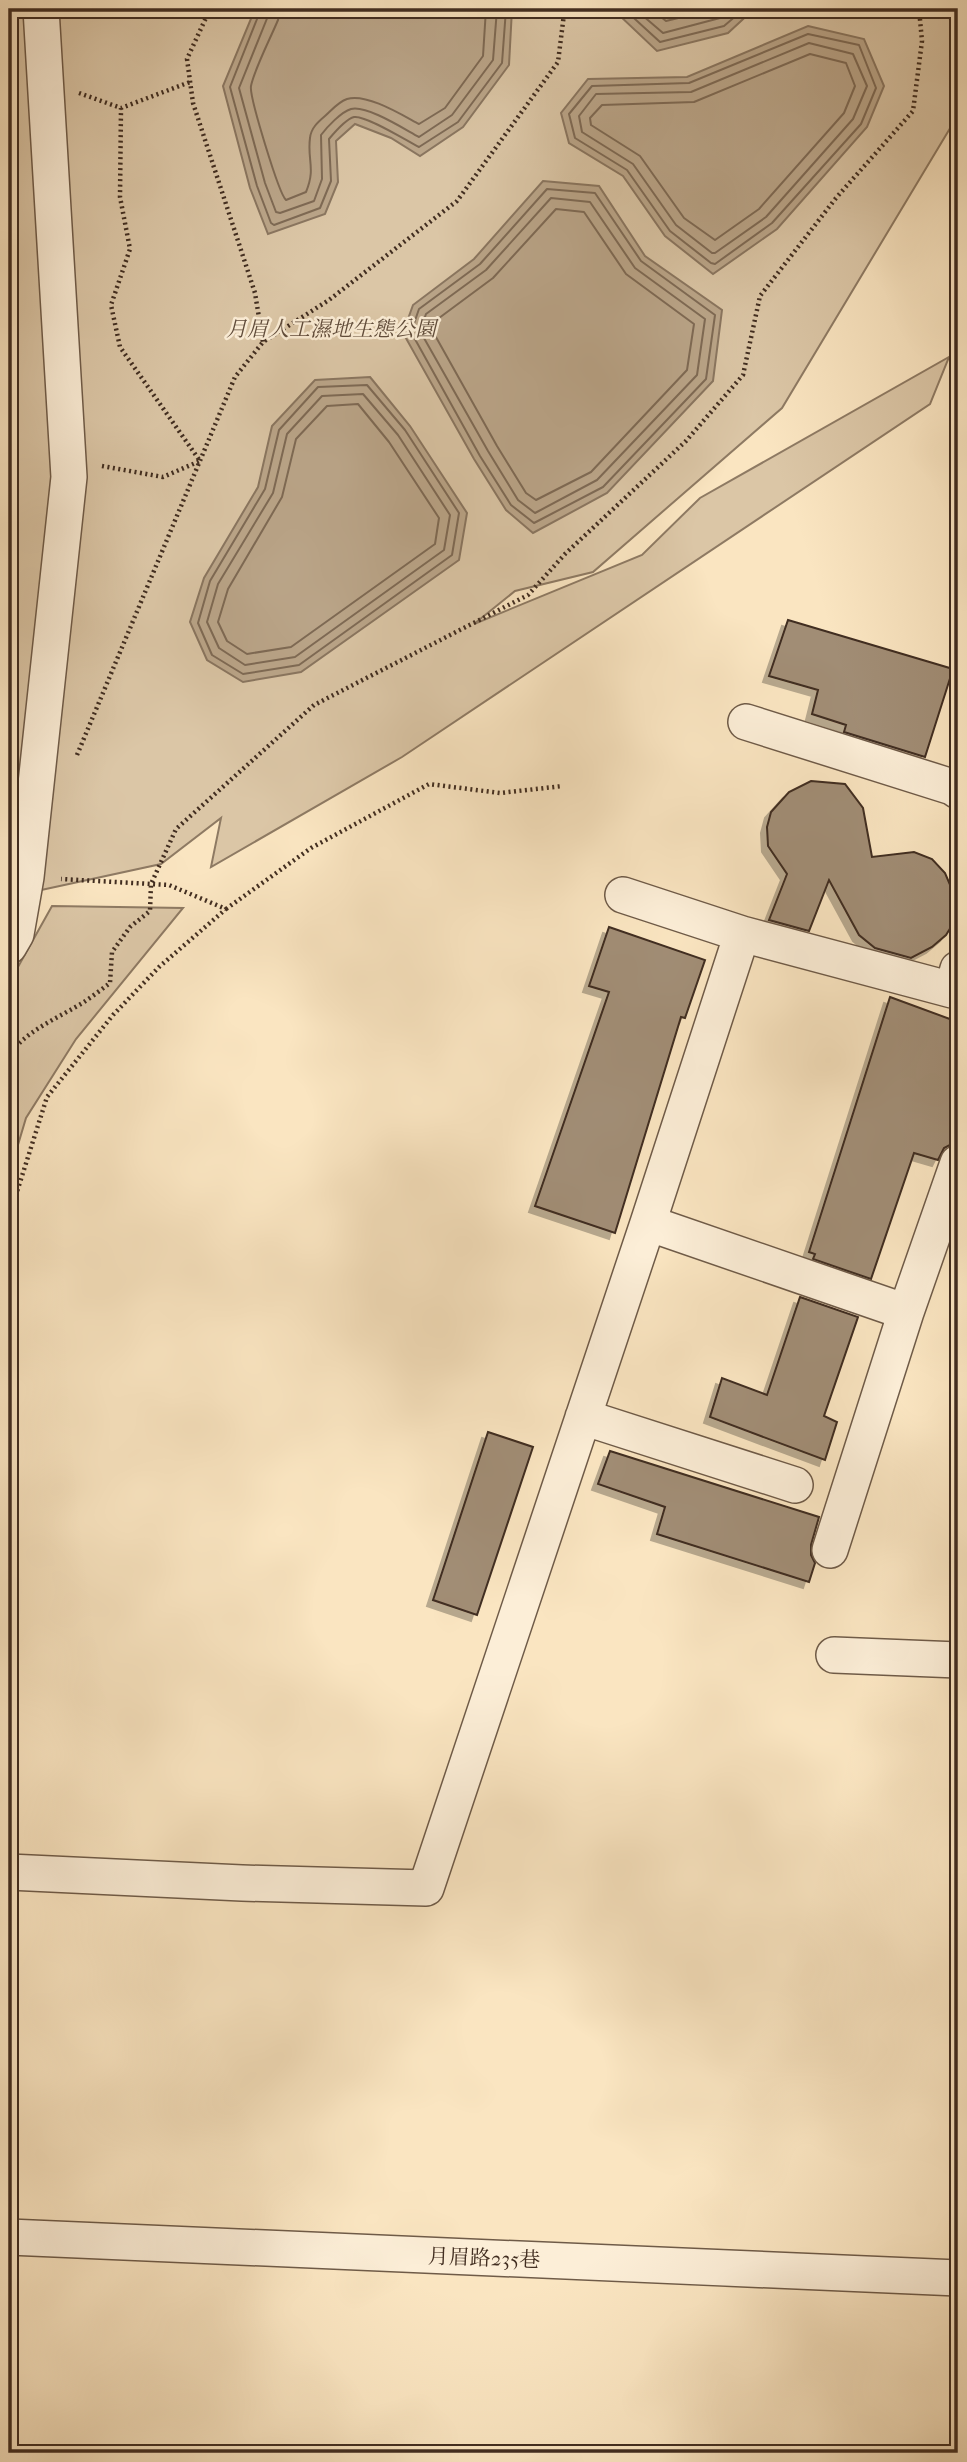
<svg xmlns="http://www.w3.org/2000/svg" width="967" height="2462" viewBox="0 0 967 2462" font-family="'IM FELL French Canon','Noto Serif TC',serif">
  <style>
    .green { fill: #dbc6a6; stroke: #8e7a63; stroke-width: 2 }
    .water { fill: #bba68a; stroke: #8a7660; stroke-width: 2 }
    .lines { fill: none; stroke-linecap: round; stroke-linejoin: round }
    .shore { stroke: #7e6a55; stroke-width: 2 }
    .building { fill: #a18d74; stroke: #412d20; stroke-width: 2; filter: url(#shadow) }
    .minor-casing { stroke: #6f5b48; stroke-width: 38 }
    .path { stroke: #412d20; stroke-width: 4.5; stroke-dasharray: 2 3.5; stroke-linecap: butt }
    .minor { stroke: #fceed7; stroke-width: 35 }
    .labels { text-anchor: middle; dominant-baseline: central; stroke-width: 5; stroke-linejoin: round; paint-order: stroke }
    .park-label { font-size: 21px; font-style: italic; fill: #604c3b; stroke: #fceed7 }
    .street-label { font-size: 21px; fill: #412d20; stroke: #fceed7 }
  </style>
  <defs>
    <filter id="shadow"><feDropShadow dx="-6" dy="6" stdDeviation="0" flood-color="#0004"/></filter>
  </defs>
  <rect width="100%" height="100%" fill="#fae5c1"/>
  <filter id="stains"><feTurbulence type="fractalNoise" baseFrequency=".00286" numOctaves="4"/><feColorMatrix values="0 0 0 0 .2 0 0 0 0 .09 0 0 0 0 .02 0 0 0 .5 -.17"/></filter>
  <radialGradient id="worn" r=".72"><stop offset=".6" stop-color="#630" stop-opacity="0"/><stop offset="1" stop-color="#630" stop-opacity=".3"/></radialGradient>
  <path class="green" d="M 9,9 L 949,9 L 958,115 L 782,408 L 593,572 L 515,591 L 474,624 L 642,555 L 700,498 L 949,357 L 930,404 L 402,757 L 211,867 L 221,818 L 161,864 L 9,897 Z
    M 52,906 L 183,908 L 76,1039 L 26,1118 L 9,1175 L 9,983 Z"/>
  <path class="water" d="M 255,9 L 512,9 L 509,65 L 463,127 L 420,156 L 391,138 L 355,124 L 336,141 L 338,182 L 325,214 L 268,234 L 250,188 L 223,86 Z
    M 617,9 L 754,9 L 728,33 L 657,51 L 619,15 Z
    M 808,26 L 864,39 L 884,86 L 867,127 L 777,229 L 713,274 L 665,236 L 623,176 L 569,143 L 561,113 L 588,79 L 687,77 Z
    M 543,181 L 599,186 L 645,256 L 722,310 L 713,381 L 607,493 L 533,533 L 506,510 L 474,459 L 403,333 L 413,305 L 474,259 Z
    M 370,377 L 410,426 L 467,513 L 459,560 L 301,672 L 243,682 L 207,660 L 190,622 L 204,578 L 258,487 L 272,426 L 315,380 Z"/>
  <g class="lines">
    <path class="shore" d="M 261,9 L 230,87 L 257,186 L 271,223 L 274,225 L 320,208 L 331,181 L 329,139 C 334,133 346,119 354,117 C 366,115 407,141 419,147 L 458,122 L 502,63 L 506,9
      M 269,9 L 268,16 L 239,88 L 265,183 L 276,212 L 280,213 L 314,201 L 322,179 L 321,135 C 327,127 341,112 351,109 C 367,105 404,129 419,137 L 452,115 L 493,60 L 497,9
      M 280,9 L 278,20 C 271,37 254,70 251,86 C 249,96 279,194 286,200 L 306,192 C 316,168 307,160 310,138 C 311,128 318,122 325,116 C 332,110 338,102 347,99 C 367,93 402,115 419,124 L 445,108 L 483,56 L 486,9
      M 624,9 L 660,42 L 724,26 L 744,9
      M 635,9 L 663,33 L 720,18 L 731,9
      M 651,9 L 666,21 L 715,9
      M 808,34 L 859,45 L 876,88 L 861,124 L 772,223 L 715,264 L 711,263 L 670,231 L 627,170 L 575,138 L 569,114 L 592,86 L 689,83 Z
      M 809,43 L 853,54 L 867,86 L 853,119 L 766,217 L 715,253 L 712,253 L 676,225 L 633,164 L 582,132 L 579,116 L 596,94 L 691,92 Z
      M 810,54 L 846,63 L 855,86 L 844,113 L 759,209 L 715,240 L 684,218 L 640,156 L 591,125 L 590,118 L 602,105 L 694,102 Z
      M 547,189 L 595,193 L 641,261 L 715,315 L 706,379 L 603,487 L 534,523 L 511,505 L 480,456 L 411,332 L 419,309 L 480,264 Z
      M 551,198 L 590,202 L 635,268 L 705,319 L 697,375 L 597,480 L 535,513 L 518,500 L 488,451 L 420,331 L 426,314 L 486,270 Z
      M 556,209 L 584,212 L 626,274 L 694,324 L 687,370 L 591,472 L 536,500 L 526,493 L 497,446 L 432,330 L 435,321 L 493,278 Z
      M 367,385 L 405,430 L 459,513 L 452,555 L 299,665 L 243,674 L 212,655 L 198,623 L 210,581 L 265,489 L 279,430 L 318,387 Z
      M 363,394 L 398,435 L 450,515 L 444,550 L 295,657 L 245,665 L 219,648 L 207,622 L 218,584 L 273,493 L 287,434 L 322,396 Z
      M 358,404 L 389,442 L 439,518 L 435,544 L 291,647 L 247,654 L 227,641 L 218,622 L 228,589 L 282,497 L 296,439 L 327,406 Z"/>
  </g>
  <path class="building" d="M 788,620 L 953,669 L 925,757 L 844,732 L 846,725 L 812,714 L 818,690 L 769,676 Z
    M 811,781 L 845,784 L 863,808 L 872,857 L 914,852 L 932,859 L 945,873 L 954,894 L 956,919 L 946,935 L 932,947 L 911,958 L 875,948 L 859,935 L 829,880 L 809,931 L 769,920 L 787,874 L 768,846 L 767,827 L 771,812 L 789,792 Z
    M 609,927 L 705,960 L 685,1018 L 681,1017 L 615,1233 L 535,1206 L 609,992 L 589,986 Z
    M 890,997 L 958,1022 L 958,1122 L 950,1145 L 944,1148 L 938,1160 L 914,1153 L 871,1279 L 813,1259 L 815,1254 L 809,1252 Z
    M 800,1297 L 858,1317 L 824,1416 L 837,1422 L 825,1460 L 710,1417 L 722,1378 L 767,1395 Z
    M 488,1432 L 533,1447 L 477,1615 L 433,1600 Z
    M 610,1451 L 819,1517 L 811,1545 L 811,1555 L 815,1563 L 809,1582 L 657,1534 L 665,1507 L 598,1484 Z"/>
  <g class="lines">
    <g class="minor-casing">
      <path id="minor" d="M 746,722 L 952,787 L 958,791
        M 742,934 L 952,990 L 958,969
        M 9,946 L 16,934 L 26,877 L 69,477 L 41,9
        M 648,1223 L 906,1312 L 958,1163
        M 583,1417 L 795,1485
        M 830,1550 L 906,1312
        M 834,1655 L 958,1660
        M 9,1872 L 242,1883 L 426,1888 L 648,1223 L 742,934 L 623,895
        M 9,2237 L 958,2278"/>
    </g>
    <path class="path" d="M 210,9 L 187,59 L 193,103 L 255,293 L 263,342
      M 79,93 L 121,108 L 190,82
      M 102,466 L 163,477 L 200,461 L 120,347 L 111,305 L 130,249 L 120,197 L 121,108
      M 77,755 L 235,377 L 263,342 L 329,300 L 457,201 L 558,62 L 564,14 L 562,9
      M 226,909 L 311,848 L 429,784 L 500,793 L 563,786
      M 9,1056 C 23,1032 60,1017 84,1002 C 93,996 102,989 110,983 L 112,952 L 130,927 L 150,911 L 151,884 L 176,829 L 314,705 L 528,595 L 565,554 L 686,441 L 743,375 L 760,296 L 836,198 L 913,111 L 922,41 L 919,9
      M 9,1217 L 47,1097 L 113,1015 L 159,967 L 226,909 L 169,885 L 61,879"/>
    <use href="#minor" class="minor"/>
  </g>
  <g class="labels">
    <g class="park-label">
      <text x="331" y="329">月眉人工濕地生態公園</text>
    </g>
    <g class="street-label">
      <text transform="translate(484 2258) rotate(2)">月眉路235巷</text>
    </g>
  </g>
  <rect width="967" height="2462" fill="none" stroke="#fae5c1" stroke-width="35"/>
  <rect x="10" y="10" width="946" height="2441" fill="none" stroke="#412d20" stroke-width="3.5"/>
  <rect x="18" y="18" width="932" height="2427" fill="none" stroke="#412d20" stroke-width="2"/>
  <rect width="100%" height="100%" filter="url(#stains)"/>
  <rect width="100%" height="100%" fill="url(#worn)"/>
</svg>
